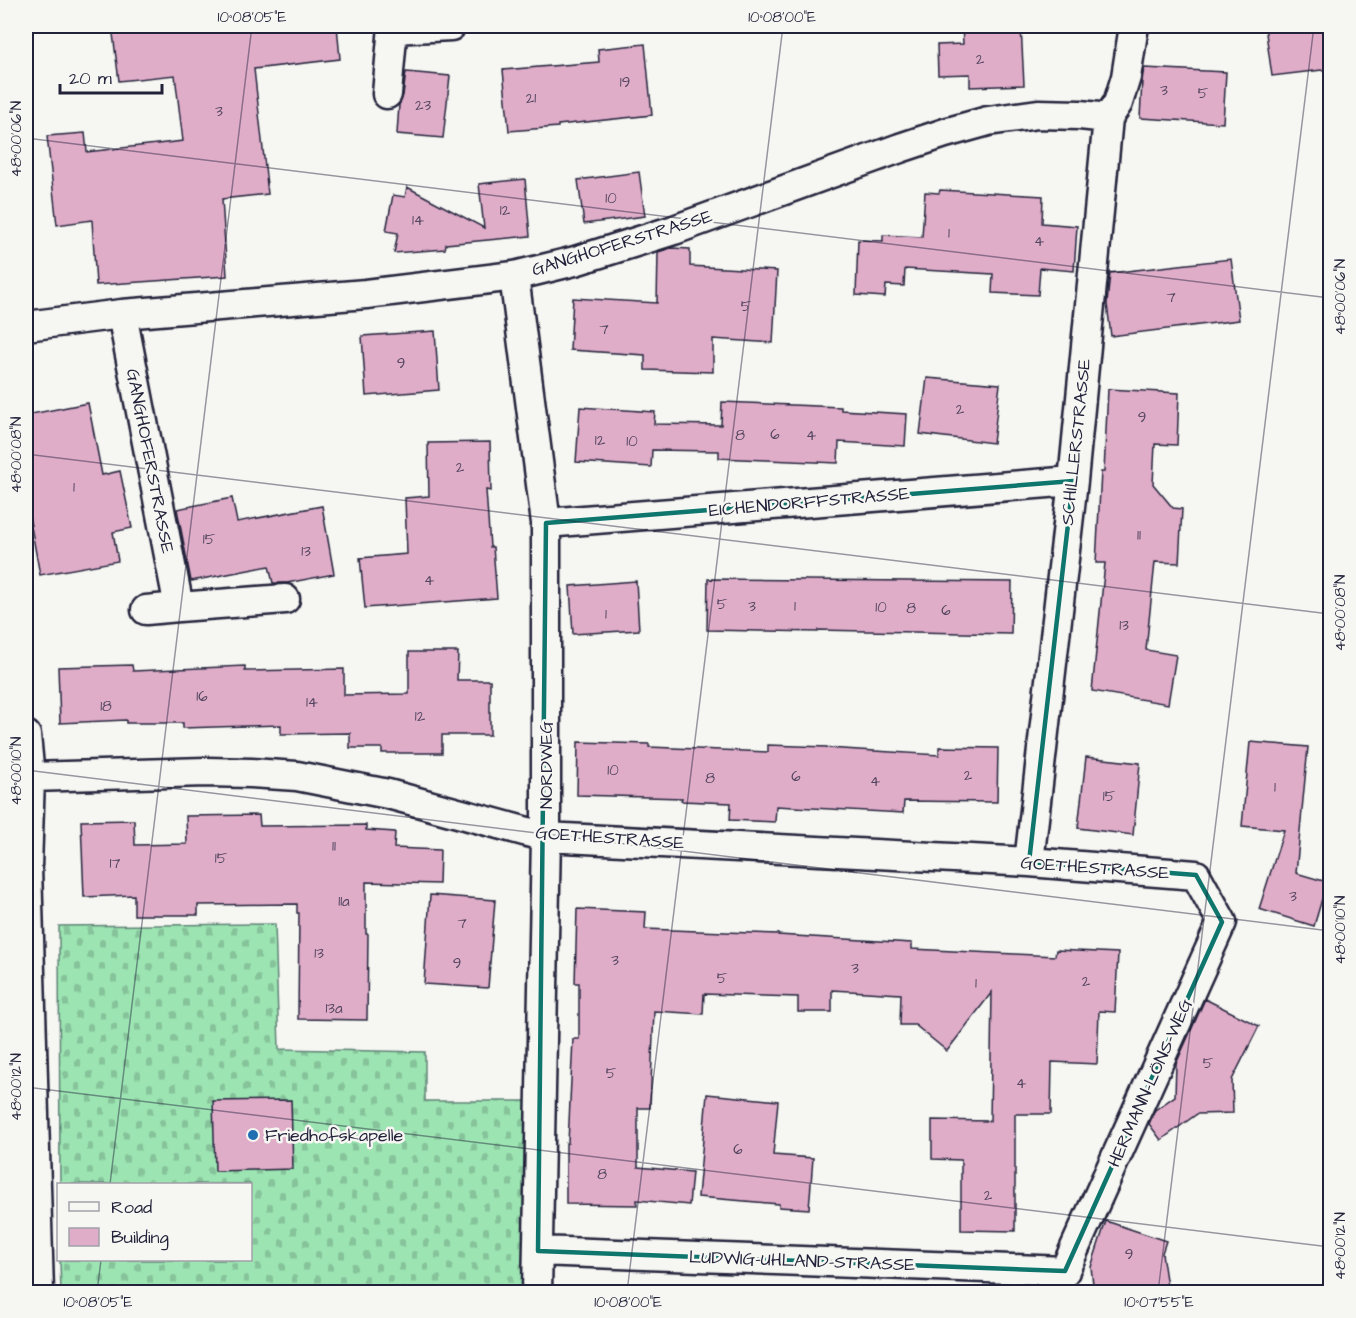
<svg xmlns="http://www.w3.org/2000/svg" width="1356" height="1318" viewBox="0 0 1356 1318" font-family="'Architects Daughter',sans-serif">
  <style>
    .cemetery { fill: url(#cemetery-stones); stroke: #5f8376; stroke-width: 1.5 }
    .building { fill: #e0adc9; stroke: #22223b; stroke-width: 1.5 }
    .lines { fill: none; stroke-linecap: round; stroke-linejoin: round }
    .street-casing { stroke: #22223b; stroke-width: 33 }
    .street { stroke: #f6f6f2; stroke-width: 28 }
    .marked { fill: none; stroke: #0f766e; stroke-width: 4.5; stroke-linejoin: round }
    .ticks { fill: none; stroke: #22223b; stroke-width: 1.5; stroke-opacity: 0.45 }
    .poi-dot { fill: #1f6fb2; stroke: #f6f6f2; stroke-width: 2 }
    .labels { text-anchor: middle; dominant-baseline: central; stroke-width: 5; stroke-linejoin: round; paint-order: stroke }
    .number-label { font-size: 15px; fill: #52455e }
    .street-label { font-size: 18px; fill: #22223b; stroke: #f6f6f2 }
    .poi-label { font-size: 18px; fill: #22223b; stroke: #f6f6f2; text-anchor: start }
    .neatline { fill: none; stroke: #22223b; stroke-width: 2 }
    .ticks-label { font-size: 15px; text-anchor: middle; fill: #22223b }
  </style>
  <defs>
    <pattern id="cemetery-stones" width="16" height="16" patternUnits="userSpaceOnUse" patternTransform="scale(1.5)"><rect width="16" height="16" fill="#9ce4b2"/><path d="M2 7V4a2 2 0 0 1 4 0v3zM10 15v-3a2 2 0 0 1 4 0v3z" fill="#86c39a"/></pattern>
  </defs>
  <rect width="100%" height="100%" fill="#f6f6f2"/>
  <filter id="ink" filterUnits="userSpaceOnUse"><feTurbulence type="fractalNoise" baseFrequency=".0167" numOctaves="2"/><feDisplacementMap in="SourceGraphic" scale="12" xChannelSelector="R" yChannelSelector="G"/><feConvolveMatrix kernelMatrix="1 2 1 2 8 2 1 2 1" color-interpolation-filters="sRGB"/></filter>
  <g filter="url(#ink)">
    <path class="cemetery" d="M 275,924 L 279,1049 L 425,1052 L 425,1101 L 531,1101 L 525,1292 L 61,1292 L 60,1260 L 250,1260 L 250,1184 L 60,1184 L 59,926 Z"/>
    <path class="building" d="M 112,26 L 337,26 L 340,59 L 254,69 L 268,194 L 222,199 L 227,276 L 96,285 L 92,220 L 57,225 L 47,136 L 85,133 L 87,152 L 183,141 L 175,75 L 119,81 Z
      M 962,26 L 1021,26 L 1024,85 L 970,87 L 970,74 L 938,75 L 937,45 L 963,44 Z
      M 1265,26 L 1330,26 L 1330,69 L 1272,76 Z
      M 645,44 L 652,115 L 558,125 L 558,127 L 509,131 L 503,70 L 599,62 L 598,49 Z
      M 1144,68 L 1226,72 L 1223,123 L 1140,118 L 1142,81 Z
      M 406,72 L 450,76 L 443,138 L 397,134 L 399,105 L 403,95 Z
      M 639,172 L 645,216 L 584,224 L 578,180 Z
      M 525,179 L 530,236 L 446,244 L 445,249 L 394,253 L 398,233 L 386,231 L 393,195 L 405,197 L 407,187 L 484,228 L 479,184 Z
      M 940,190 L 1043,196 L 1042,223 L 1077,226 L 1074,271 L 1040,268 L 1038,295 L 992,293 L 993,274 L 905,269 L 904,286 L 886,285 L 885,297 L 856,295 L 858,240 L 883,241 L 883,235 L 922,237 L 925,192 L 939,193 Z
      M 671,248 L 690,249 L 690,266 L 777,271 L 773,343 L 713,339 L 713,372 L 645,370 L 645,355 L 570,350 L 573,298 L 657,303 L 658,252 Z
      M 1231,259 L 1239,320 L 1111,336 L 1107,304 L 1110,273 Z
      M 435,331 L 439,390 L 366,396 L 362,336 Z
      M 927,378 L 1000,384 L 993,443 L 920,434 Z
      M 1108,389 L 1179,393 L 1177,445 L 1155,444 L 1153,484 L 1173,508 L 1182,509 L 1179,563 L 1155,562 L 1146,650 L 1176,655 L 1168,704 L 1092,691 L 1105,563 L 1096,563 L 1101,472 L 1104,472 Z
      M 722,402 L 841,407 L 841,410 L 907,414 L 905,446 L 839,442 L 838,463 L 719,458 L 719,451 L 652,450 L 651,467 L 576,462 L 580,407 L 655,412 L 654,424 L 721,425 Z
      M 88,403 L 102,475 L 120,471 L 132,528 L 113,532 L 118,561 L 40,575 L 26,499 L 26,415 Z
      M 490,442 L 491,491 L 486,490 L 490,547 L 493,547 L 497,598 L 365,608 L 360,558 L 407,554 L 405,498 L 429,496 L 428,443 Z
      M 232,498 L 237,522 L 322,506 L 334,574 L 287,583 L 273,583 L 269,566 L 191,581 L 177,509 Z
      M 708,579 L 1012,582 L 1011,634 L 818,630 L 818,632 L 707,630 Z
      M 636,581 L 639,630 L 573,634 L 570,586 Z
      M 409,652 L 458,652 L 457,680 L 490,680 L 490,735 L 442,735 L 442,753 L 382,753 L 382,748 L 350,748 L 350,733 L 281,734 L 281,725 L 183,728 L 183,723 L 126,723 L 126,720 L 60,723 L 58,667 L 132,665 L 133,671 L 245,666 L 245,671 L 344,669 L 344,695 L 409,694 Z
      M 578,742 L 649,744 L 649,747 L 768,752 L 768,745 L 827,747 L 827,748 L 939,755 L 939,747 L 998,748 L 997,802 L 904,801 L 903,813 L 776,806 L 775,822 L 730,820 L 731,803 L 681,801 L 682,798 L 577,795 Z
      M 1250,742 L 1308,747 L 1296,873 L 1327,882 L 1314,926 L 1259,909 L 1284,830 L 1242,826 Z
      M 1086,757 L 1140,763 L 1133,835 L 1078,828 Z
      M 259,815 L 260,826 L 366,825 L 366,830 L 395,832 L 394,848 L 440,850 L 439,884 L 366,882 L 366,934 L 368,934 L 367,1020 L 298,1019 L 299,913 L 297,913 L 297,904 L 198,905 L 198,915 L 134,915 L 134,895 L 84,897 L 81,821 L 134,820 L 135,845 L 187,844 L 186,816 Z
      M 430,895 L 495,900 L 488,988 L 424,984 Z
      M 577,909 L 646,912 L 645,929 L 778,934 L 778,935 L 912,943 L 912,949 L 1055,956 L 1056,950 L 1118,953 L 1115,1012 L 1099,1011 L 1097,1064 L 1052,1062 L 1051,1114 L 1015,1114 L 1015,1231 L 961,1230 L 961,1160 L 932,1159 L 932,1120 L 990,1121 L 992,992 L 947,1051 L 915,1025 L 900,1025 L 901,994 L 832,990 L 832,1012 L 798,1012 L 798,997 L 704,994 L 703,1014 L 654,1011 L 650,1108 L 638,1108 L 638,1167 L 692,1172 L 689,1205 L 637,1200 L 637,1205 L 566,1204 L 566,1143 L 568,1143 L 573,1039 L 579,1039 L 579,983 L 575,983 Z
      M 1205,999 L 1259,1026 L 1232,1080 L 1233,1113 L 1197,1114 L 1161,1140 L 1149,1124 L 1155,1110 L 1175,1096 L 1176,1064 Z
      M 707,1094 L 778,1101 L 773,1155 L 813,1158 L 809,1209 L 779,1207 L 779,1204 L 698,1197 Z
      M 291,1100 L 293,1169 L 215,1171 L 213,1101 Z
      M 1106,1221 L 1166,1241 L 1162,1253 L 1168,1293 L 1094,1293 L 1091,1267 Z"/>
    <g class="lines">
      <g class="street-casing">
        <path id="street" d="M 393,29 L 451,26
          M 387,94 L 393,26
          M 514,276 L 546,523 L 546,837 L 537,1292
          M 122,314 L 179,607 L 285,599
          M 26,326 L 122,314 L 366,294 L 514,276 L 575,261 L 674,230 L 900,148 L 945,133 L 988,121 L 1038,114 L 1080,115 L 1108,118
          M 546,523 L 1073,481
          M 146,610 L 179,607
          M 26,735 L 30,777 L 27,867 L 39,1292
          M 30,777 L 206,772 L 251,773 L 297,776 L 388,794 L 546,837 L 1029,862 L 1196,875 L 1222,922 L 1055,1292
          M 1029,862 L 1073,481 L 1108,118 L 1118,103 L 1126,77 L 1134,26
          M 538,1251 L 1065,1271"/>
      </g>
      <use href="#street" class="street"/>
    </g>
  </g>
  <path class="marked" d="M 1073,481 L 1029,862 L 1196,875 L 1222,922 L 1065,1271 L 538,1251 L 546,523 Z"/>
  <path class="ticks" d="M 26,138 L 1330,298M 26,454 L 1330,614M 26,770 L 1330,931M 26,1087 L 1330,1247M 110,1184 L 252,26M 97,1292 L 101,1260M 627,1292 L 783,26M 1158,1292 L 1314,26"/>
  <circle class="poi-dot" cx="253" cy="1135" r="6"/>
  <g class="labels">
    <g class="number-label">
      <text x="980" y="59">2</text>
      <text x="625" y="82">19</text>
      <text x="1164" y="90">3</text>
      <text x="1203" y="93">5</text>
      <text x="531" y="98">21</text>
      <text x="423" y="105">23</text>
      <text x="219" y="111">3</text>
      <text x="611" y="198">10</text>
      <text x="505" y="210">12</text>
      <text x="418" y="220">14</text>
      <text x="949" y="233">1</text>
      <text x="1039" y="241">4</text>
      <text x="1171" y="297">7</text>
      <text x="746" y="306">5</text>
      <text x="604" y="329">7</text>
      <text x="401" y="363">9</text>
      <text x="960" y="409">2</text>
      <text x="1142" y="417">9</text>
      <text x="775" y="434">6</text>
      <text x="740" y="435">8</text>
      <text x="811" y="435">4</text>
      <text x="600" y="440">12</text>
      <text x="632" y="441">10</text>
      <text x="460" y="467">2</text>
      <text x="74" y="487">1</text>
      <text x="1139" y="535">11</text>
      <text x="209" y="539">15</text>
      <text x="306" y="551">13</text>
      <text x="429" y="580">4</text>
      <text x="722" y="604">5</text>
      <text x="752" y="606">3</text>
      <text x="795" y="606">1</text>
      <text x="881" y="607">10</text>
      <text x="911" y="608">8</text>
      <text x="946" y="610">6</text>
      <text x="606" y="614">1</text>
      <text x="1124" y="625">13</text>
      <text x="202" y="696">16</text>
      <text x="312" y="702">14</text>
      <text x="106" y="706">18</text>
      <text x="420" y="716">12</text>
      <text x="613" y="770">10</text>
      <text x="968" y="775">2</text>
      <text x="796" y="776">6</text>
      <text x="710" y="778">8</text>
      <text x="875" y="781">4</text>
      <text x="1275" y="787">1</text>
      <text x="1109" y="796">15</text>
      <text x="334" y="846">11</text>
      <text x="221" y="858">15</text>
      <text x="115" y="863">17</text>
      <text x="1293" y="896">3</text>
      <text x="344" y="901">11a</text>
      <text x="462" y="923">7</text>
      <text x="319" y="953">13</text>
      <text x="615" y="960">3</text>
      <text x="457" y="963">9</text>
      <text x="855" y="968">3</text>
      <text x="722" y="978">5</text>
      <text x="1086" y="981">2</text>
      <text x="976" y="983">1</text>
      <text x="334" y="1008">13a</text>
      <text x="1208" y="1063">5</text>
      <text x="611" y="1073">5</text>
      <text x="1021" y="1083">4</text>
      <text x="738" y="1149">6</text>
      <text x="602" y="1174">8</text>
      <text x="988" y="1195">2</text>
      <text x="1129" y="1254">9</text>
    </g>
    <g class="street-label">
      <text transform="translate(622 243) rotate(-17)">GANGHOFERSTRASSE</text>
      <text transform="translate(1076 442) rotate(-84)">SCHILLERSTRASSE</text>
      <text transform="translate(150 461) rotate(79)">GANGHOFERSTRASSE</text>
      <text transform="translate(809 502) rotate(-5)">EICHENDORFFSTRASSE</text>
      <text transform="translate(546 765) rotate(-90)">NORDWEG</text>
      <text transform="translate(610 838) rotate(4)">GOETHESTRASSE</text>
      <text transform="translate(1095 868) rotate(4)">GOETHESTRASSE</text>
      <text transform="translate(1150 1083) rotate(-66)">HERMANN-LÖNS-WEG</text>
      <text transform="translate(802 1261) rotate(2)">LUDWIG-UHLAND-STRASSE</text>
    </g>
    <g class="poi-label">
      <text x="265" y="1135">Friedhofskapelle</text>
    </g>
  </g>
  <rect width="1356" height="1318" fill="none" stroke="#f6f6f2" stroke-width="66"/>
  <rect x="57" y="1183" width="195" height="78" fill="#f6f6f2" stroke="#a1a1a9" stroke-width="1.5"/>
  <rect x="69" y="1202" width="30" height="9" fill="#f6f6f2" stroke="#a1a1a9" stroke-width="1.5"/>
  <text x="111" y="1213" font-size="18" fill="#22223b">Road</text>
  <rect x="69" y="1228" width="30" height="18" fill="#e0adc9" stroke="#a1a1a9" stroke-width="1.5"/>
  <text x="111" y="1243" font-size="18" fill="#22223b">Building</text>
  <path d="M60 84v9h102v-9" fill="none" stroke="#22223b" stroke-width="3"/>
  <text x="69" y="84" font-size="18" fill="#22223b" stroke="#f6f6f2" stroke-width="4.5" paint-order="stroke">20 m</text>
  <rect x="33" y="33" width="1290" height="1252" class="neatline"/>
  <g class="ticks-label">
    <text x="252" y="22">10°08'05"E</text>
    <text x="782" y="22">10°08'00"E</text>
    <text transform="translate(16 139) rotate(-90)" y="5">48°00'06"N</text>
    <text transform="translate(1340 297) rotate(-90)" y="5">48°00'06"N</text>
    <text transform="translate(16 455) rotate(-90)" y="5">48°00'08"N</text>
    <text transform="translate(1340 613) rotate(-90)" y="5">48°00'08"N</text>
    <text transform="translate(16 771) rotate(-90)" y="5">48°00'10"N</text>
    <text transform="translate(1340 930) rotate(-90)" y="5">48°00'10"N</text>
    <text transform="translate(16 1087) rotate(-90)" y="5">48°00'12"N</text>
    <text transform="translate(1340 1246) rotate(-90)" y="5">48°00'12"N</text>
    <text x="98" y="1307">10°08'05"E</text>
    <text x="628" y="1307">10°08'00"E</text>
    <text x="1159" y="1307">10°07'55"E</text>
  </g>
</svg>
